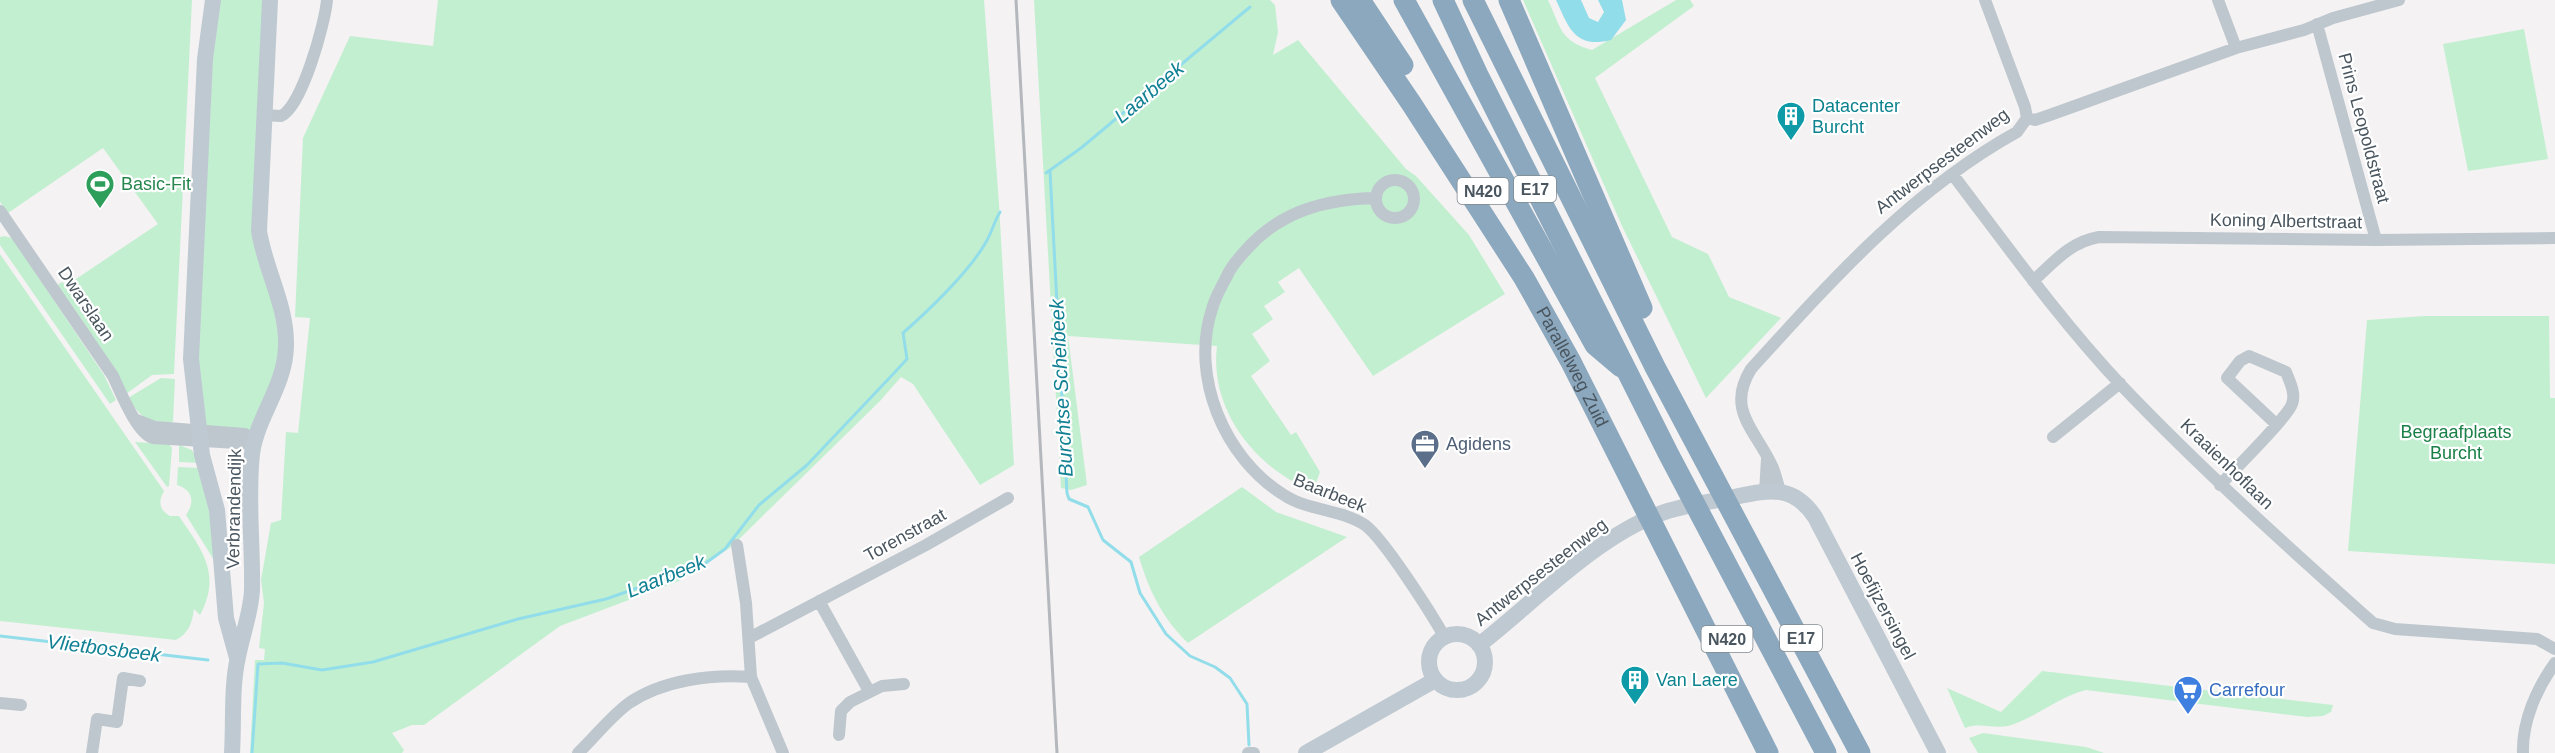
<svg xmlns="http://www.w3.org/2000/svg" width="2555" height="753" viewBox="0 0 2555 753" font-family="Arial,sans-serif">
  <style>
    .green { fill: #c3efd1 }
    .water { fill: #92ddea }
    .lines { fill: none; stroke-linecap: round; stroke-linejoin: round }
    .stream { stroke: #92ddea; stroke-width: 3 }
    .street { stroke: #bec7ce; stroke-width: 12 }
    .secondary { stroke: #bfc9d2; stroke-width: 16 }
    .highway { stroke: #8ca8be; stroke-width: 21 }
    .rail { stroke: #b4b8bc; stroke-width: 3 }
    .labels { text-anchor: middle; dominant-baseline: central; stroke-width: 4.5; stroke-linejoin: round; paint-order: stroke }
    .shield { fill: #fff; stroke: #80898f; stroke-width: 1.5 }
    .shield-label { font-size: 16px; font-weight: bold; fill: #4a565f }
    .culture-label { font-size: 18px; fill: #0d838f; stroke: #fff; text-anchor: start }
    .street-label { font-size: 18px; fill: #4a565f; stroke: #fff }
    .leisure-label { font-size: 18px; fill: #27864d; stroke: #fff; text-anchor: start }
    .park-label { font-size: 18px; fill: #1b8047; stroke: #fff }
    .service-label { font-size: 18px; fill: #4e5e75; stroke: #fff; text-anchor: start }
    .shop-label { font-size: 18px; fill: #366cbe; stroke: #fff; text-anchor: start }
    .water-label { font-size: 20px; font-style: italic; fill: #118094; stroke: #fff }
  </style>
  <rect width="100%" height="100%" fill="#f4f2f2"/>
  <path class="green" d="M 0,0 L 192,0 L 174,374 L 152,375 L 126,394 L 56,286 L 62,282 L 67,285 L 158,224 L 103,148 L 8,213 L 0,202 Z
    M 214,0 L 264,0 L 255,200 L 282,356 L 252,430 L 249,430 L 206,426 L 194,366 Z
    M 438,0 L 984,0 L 999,204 L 1014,465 L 980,485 L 913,384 L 901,377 L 880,401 L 731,547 L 679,581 L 560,626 L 424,725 L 412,725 L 392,733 L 404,750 L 402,753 L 250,753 L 255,660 L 264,660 L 265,649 L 259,648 L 264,603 L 261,580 L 271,523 L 281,520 L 286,432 L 298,433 L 310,318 L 295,317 L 303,138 L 350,36 L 433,46 Z
    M 1034,0 L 1270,0 L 1275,5 L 1278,32 L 1273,55 L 1298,40 L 1406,169 L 1416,176 L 1469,235 L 1505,294 L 1373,376 L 1299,268 L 1278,282 L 1285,292 L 1264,306 L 1273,319 L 1252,334 L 1270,361 L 1251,376 L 1291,435 L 1296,432 L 1320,472 L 1313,491 C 1256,469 1209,410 1217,346 L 1068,336 L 1087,485 L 1071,490 L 1061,488 Z
    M 1523,0 L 1548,0 C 1561,28 1560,41 1592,50 L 1676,0 L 1690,0 L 1694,6 L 1595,78 L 1672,237 L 1708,254 L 1729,297 L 1781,318 L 1706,398 L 1622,226 Z
    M 2524,29 L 2548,159 L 2468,171 L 2443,44 Z
    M 4,236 L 12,238 L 104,375 L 116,400 L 110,404 L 0,245 L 0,237 Z
    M 0,254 L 164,491 C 158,501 159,510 170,516 L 179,516 C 202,550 222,574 200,615 L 194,609 C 192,623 189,633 176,640 L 0,621 Z
    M 2425,316 L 2549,316 L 2550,398 L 2555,398 L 2555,564 L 2348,551 L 2367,320 Z
    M 161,378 L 175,379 L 173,422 C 147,423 142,419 128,398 Z
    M 135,442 L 169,444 L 172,448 L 169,486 L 167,487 Z
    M 179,445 L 192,450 L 199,463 L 179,462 Z
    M 178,467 L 200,468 L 211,499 L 214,560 L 186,515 C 195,502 193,490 177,485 Z
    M 1242,487 L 1276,512 L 1347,537 L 1188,643 C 1163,619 1149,591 1139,557 Z
    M 2042,671 L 2333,705 L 2331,712 L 2323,716 L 2307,717 L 2086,690 C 2058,697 2032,720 2008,726 C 1993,729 1980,722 1965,728 L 1947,688 L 2001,712 Z
    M 1983,733 L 2086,747 L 2104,753 L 1978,753 L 1969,738 Z"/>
  <path class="water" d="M 1556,0 L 1581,0 L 1589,18 L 1598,22 L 1604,12 L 1598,0 L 1622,0 L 1626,20 L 1611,40 C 1575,49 1569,28 1556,0 Z"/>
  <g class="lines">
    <path class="stream" d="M 1050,171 L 1067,493 L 1069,499 L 1088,507 L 1103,540 L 1131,562 L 1140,593 L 1166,634 L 1190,656 L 1215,667 L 1230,678 L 1247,704 L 1249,745
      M 1046,173 L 1081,148 L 1250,7
      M 0,636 L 208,660
      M 252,753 L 258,664 L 282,663 L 322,670 L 373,662 L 518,619 L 606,599 L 703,565 L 725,549 L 759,505 L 807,465 L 896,371 L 907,359 L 903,333 C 928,311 970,271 986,242 C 992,232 994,222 1000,212"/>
    <path class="street" d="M 1985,0 L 2025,107 L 2027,118
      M 2218,0 L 2236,48
      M 2317,24 L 2376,240
      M 263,115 L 281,116 C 302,107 325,23 327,0
      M 2027,118 L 2035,120 L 2047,116 L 2236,48 L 2304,30 L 2333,18 L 2399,0
      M 1953,175 C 2007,246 2060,320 2121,385 C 2201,469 2287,546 2373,623 L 2395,629 L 2537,639 L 2555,649
      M1376 199a19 19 0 1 1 38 0a19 19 0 1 1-38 0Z
      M 1376,198 C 1326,199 1280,211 1246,250 C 1239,258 1231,266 1227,276 C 1222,286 1215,297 1212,309 C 1190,376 1224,458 1284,495 C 1308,511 1341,509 1365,525 C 1384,539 1431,613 1444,636
      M 0,211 L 113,376 C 120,391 137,434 153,438 L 254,444
      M 2033,281 C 2054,262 2070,242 2099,237 L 2376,240 L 2555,238
      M 137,420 L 155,427 L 245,434 L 254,444
      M 2053,437 L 2120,383
      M 2220,485 C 2233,471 2287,418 2292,404 C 2296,394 2290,382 2286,372 L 2249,356 L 2240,361 L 2227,378 L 2276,424
      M 1780,491 C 1778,484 1776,476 1773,468 C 1757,431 1725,411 1751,369 C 1831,281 1912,190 2017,132 L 2027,118
      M 1765,492 L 1767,459
      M 737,545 L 746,603 L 751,677 L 783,753
      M 819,601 L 869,691
      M 749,638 L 926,545 L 1008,498
      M 0,703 L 21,705
      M 839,735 L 841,711 L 850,702 L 882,686 L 904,684
      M 92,753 L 97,719 L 117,722 L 123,678 L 140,681
      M 578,753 C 595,737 610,717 629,703 C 663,680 711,674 751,677
      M 1248,753 L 1254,753
      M 2523,753 C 2522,721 2537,688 2555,663"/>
    <path class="secondary" d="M 213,0 L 205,59 L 191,359 L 202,455 L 217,510 L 226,618 L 237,658
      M1429 662a28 28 0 1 1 56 0a28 28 0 1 1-56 0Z
      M 1479,645 C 1532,604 1596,537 1659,514 C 1683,505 1710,502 1734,497 C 1769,490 1793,484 1815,517 L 1938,753
      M 232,753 C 234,722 231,688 238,657 C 242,635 251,613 252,590 C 253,545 247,499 252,454 C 257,416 285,387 286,346 C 287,305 265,270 259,231 L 270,0
      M 1306,753 L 1435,680"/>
    <g class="highway">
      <path id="s1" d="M 1341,0 L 1411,103 L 1524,278 L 1571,362 L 1768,753"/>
      <path d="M 1360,0 L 1403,65"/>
      <path d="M 1404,0 L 1595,345 L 1621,367"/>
      <path d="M 1443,0 L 1478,75 L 1668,453 L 1826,753"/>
      <path d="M 1473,0 L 1655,367 L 1860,753"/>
      <path d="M 1509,0 L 1642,308"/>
    </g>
    <path class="rail" d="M 1016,0 L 1057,753"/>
  </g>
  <defs>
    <g id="building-pin" transform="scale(1.5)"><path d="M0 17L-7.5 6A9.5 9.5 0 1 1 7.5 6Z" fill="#0f9aa8" stroke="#fff"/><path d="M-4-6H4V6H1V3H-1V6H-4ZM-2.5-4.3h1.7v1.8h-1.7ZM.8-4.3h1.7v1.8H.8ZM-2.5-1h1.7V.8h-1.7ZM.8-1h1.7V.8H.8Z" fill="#fff"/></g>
    <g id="stadium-pin" transform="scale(1.5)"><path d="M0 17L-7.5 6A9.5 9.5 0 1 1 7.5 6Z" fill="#2e9e5b" stroke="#fff"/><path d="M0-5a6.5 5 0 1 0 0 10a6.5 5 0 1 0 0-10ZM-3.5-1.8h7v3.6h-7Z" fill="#fff"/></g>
    <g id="office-pin" transform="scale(1.5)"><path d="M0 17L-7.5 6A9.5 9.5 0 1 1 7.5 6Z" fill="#5c6f8a" stroke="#fff"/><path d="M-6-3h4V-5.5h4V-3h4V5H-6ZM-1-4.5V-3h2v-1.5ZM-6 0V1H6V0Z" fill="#fff"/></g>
    <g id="supermarket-pin" transform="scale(1.5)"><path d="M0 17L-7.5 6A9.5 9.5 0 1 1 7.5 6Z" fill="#3f7fe0" stroke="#fff"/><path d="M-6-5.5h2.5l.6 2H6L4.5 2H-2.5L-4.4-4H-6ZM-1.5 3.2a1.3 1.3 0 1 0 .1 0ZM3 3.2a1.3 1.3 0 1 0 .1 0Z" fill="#fff"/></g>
  </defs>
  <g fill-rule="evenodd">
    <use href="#building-pin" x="1791" y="116"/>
    <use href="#stadium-pin" x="100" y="184"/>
    <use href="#office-pin" x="1425" y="444"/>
    <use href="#building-pin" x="1635" y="680"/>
    <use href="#supermarket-pin" x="2188" y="690"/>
  </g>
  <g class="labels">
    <g class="shield">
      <rect x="1514" y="176" width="42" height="26" rx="4.5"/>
      <rect x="1457.5" y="178" width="51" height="26" rx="4.5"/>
      <rect x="1780" y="625" width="42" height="26" rx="4.5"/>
      <rect x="1701.5" y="626" width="51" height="26" rx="4.5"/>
    </g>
    <g class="shield-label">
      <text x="1535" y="189">E17</text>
      <text x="1483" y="191">N420</text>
      <text x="1801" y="638">E17</text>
      <text x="1727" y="639">N420</text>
    </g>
    <g class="culture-label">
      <text x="1812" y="106">Datacenter<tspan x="1812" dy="21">Burcht</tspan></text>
      <text x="1656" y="680">Van Laere</text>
    </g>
    <g class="street-label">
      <text transform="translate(2364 128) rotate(75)">Prins Leopoldstraat</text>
      <text transform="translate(1942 161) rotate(-37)">Antwerpsesteenweg</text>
      <text transform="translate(2286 221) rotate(1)">Koning Albertstraat</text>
      <text transform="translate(86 304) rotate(56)">Dwarslaan</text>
      <text stroke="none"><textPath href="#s1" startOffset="434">Parallelweg Zuid</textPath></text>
      <text transform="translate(2227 464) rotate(44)">Kraaienhoflaan</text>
      <text transform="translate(1330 493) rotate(22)">Baarbeek</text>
      <text transform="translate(234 509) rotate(-89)">Verbrandendijk</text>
      <text transform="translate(905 535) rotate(-29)">Torenstraat</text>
      <text transform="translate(1541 572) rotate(-38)">Antwerpsesteenweg</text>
      <text transform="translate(1883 606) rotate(62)">Hoefijzersingel</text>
    </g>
    <g class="leisure-label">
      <text x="121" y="184">Basic-Fit</text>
    </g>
    <g class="park-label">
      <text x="2456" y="432">Begraafplaats<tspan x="2456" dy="21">Burcht</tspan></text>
    </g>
    <g class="service-label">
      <text x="1446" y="444">Agidens</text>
    </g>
    <g class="shop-label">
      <text x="2209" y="690">Carrefour</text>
    </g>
    <g class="water-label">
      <text transform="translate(1149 92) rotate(-40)">Laarbeek</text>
      <text transform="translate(1061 388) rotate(-93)">Burchtse Scheibeek</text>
      <text transform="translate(666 576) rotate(-22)">Laarbeek</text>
      <text transform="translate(104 648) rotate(7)">Vlietbosbeek</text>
    </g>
  </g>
</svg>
